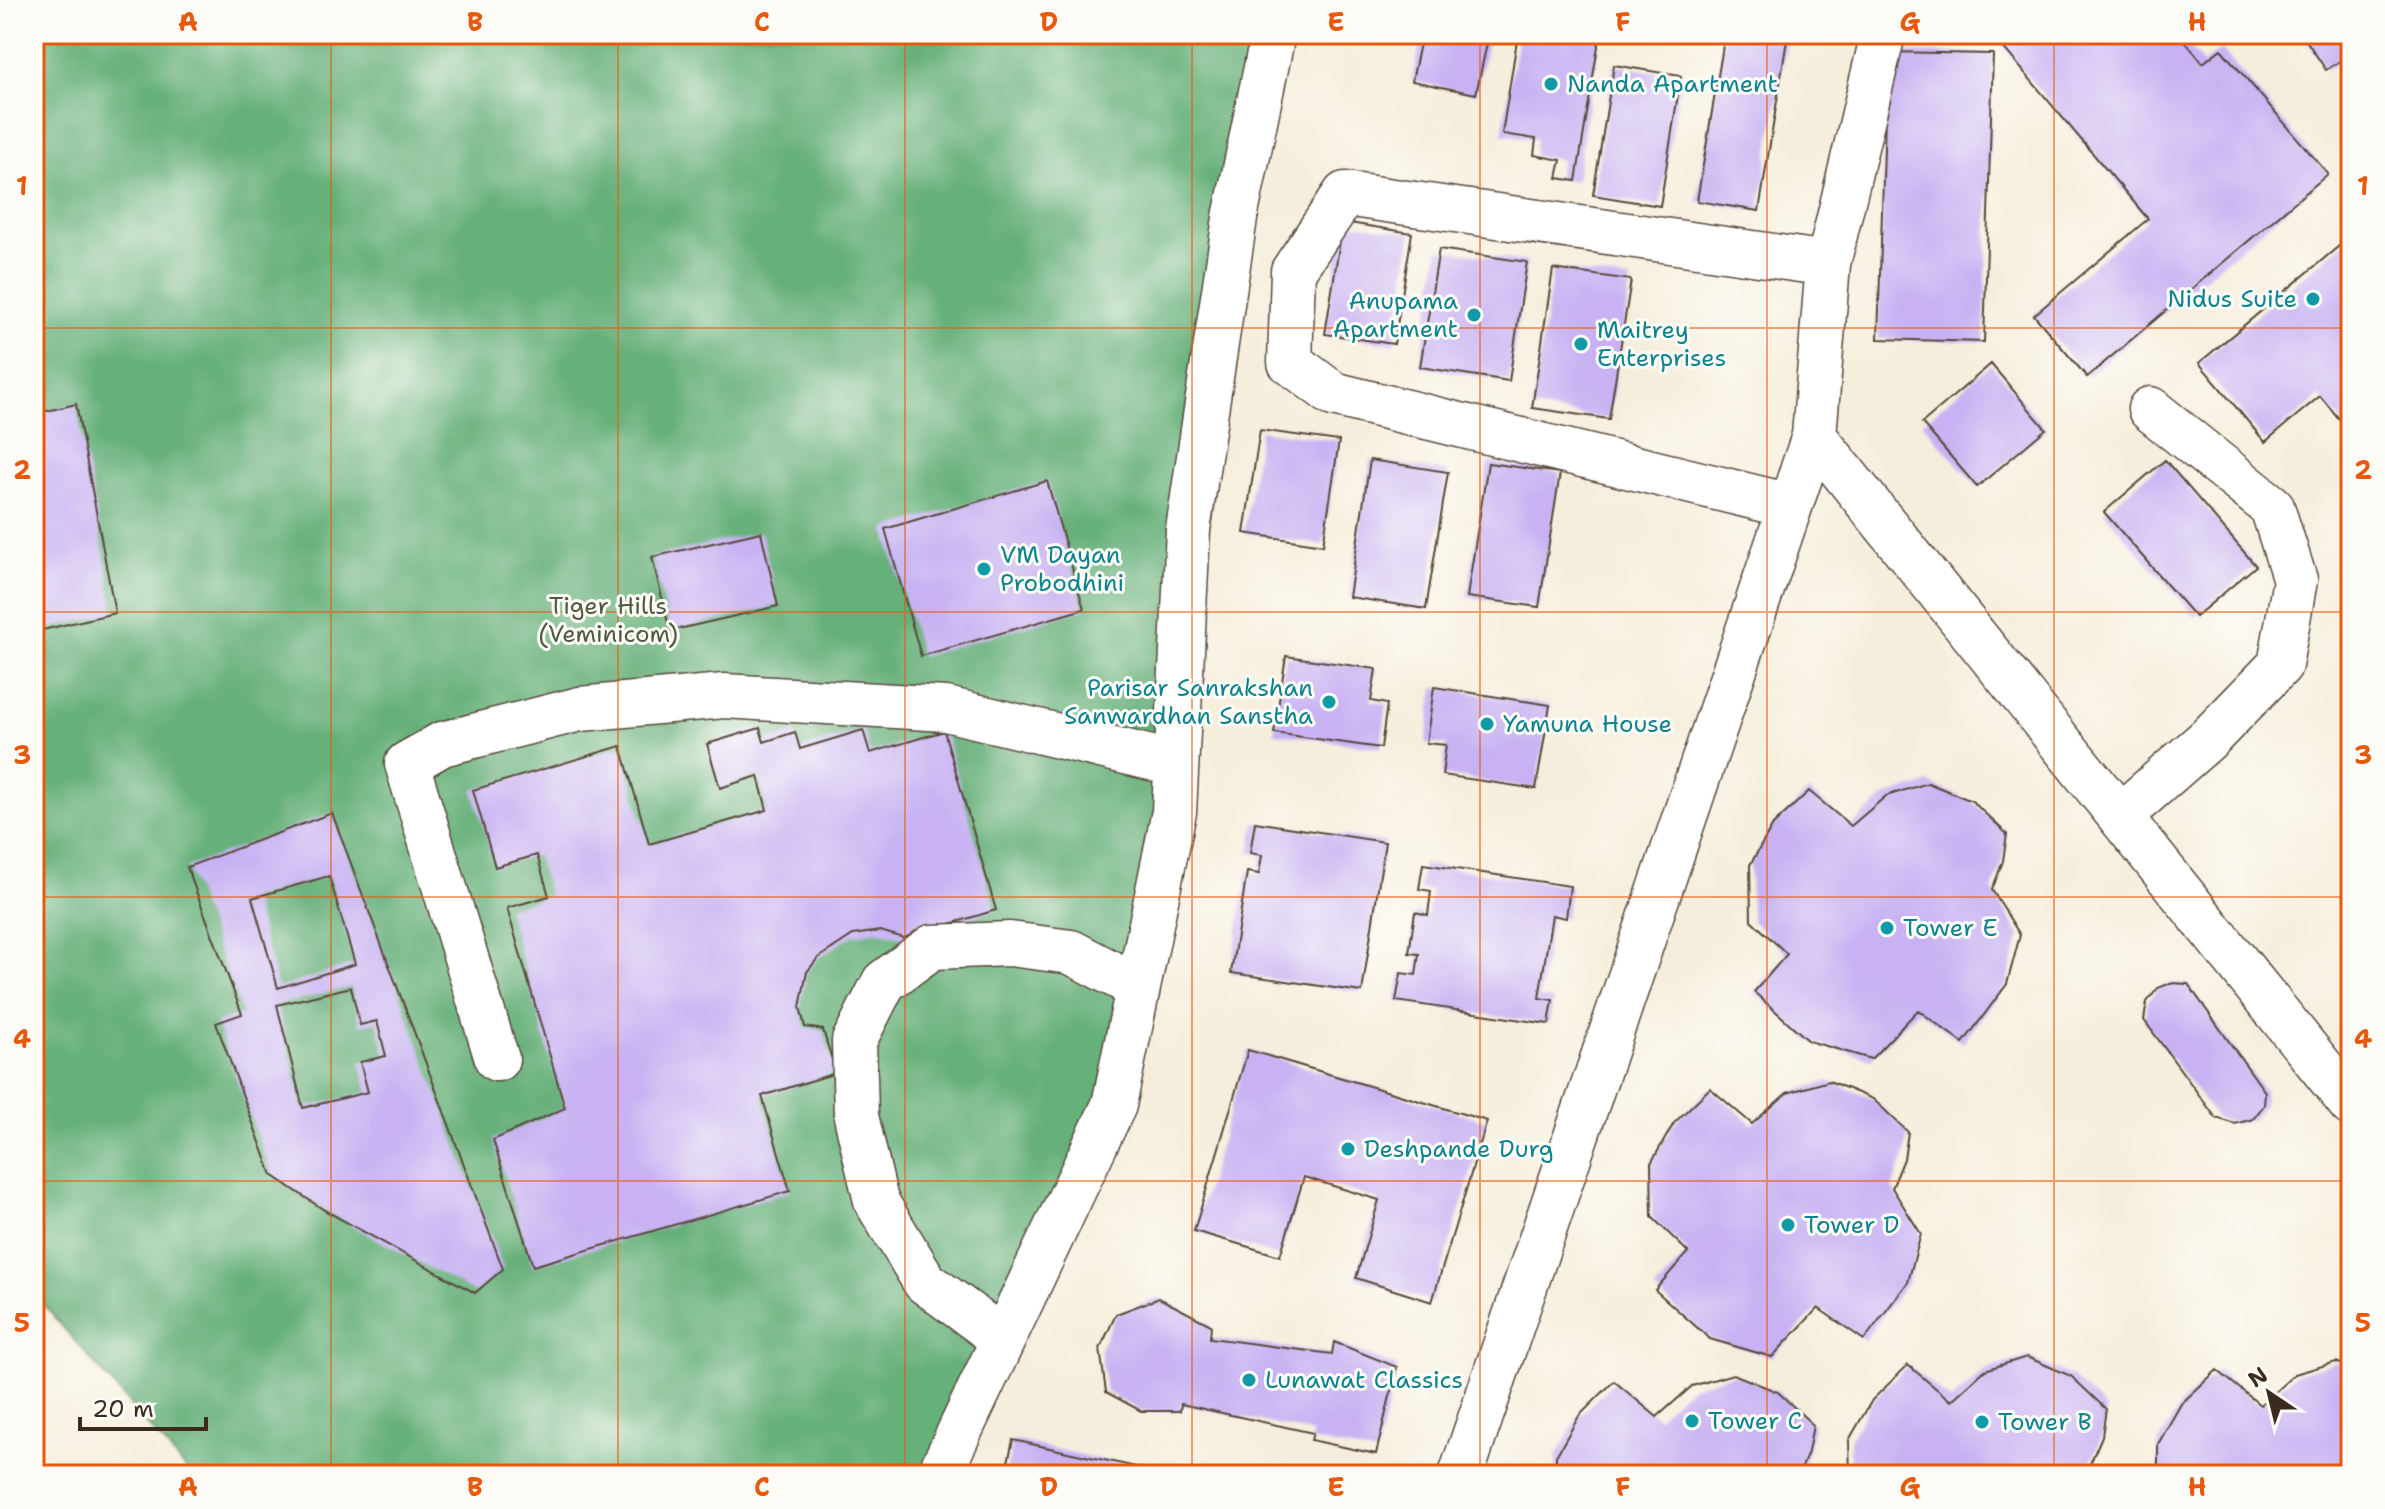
<svg xmlns="http://www.w3.org/2000/svg" width="2385" height="1509" viewBox="0 0 2385 1509" font-family="'Shantell Sans',sans-serif">
  <style>
    .forest { fill: #66b079; stroke: #506d4c; stroke-width: 2 }
    .building { fill: #c8b2f3; fill-rule: evenodd }
    .lines { fill: none; stroke-linecap: round; stroke-linejoin: round }
    .minor-casing { stroke: #57473a; stroke-width: 47 }
    .minor { stroke: #fff; stroke-width: 44 }
    .grid { fill: none; stroke: #e8590c; stroke-width: 2; stroke-opacity: 0.55 }
    .culture-dot { fill: #0f9aa8; stroke: #fdfcf7; stroke-width: 3 }
    .labels { text-anchor: middle; dominant-baseline: central; stroke-width: 6; stroke-linejoin: round; paint-order: stroke }
    .culture-label { font-size: 24px; fill: #0d838f; stroke: #fdfcf7; text-anchor: start }
    .park-label { font-size: 24px; fill: #4f5b40; stroke: #fdfcf7 }
    .neatline { fill: none; stroke: #e8590c; stroke-width: 3 }
    .grid-label { font-size: 26px; text-anchor: middle; font-weight: bold; fill: #e8590c }
  </style>
  <rect width="100%" height="100%" fill="#fdfcf7"/>
  <filter id="ink" filterUnits="userSpaceOnUse"><feTurbulence type="fractalNoise" baseFrequency=".0125" numOctaves="2"/><feDisplacementMap in="SourceGraphic" scale="16" xChannelSelector="R" yChannelSelector="G"/><feConvolveMatrix kernelMatrix="1 2 1 2 8 2 1 2 1" color-interpolation-filters="sRGB"/></filter>
  <filter id="wash" filterUnits="userSpaceOnUse"><feTurbulence type="fractalNoise" baseFrequency=".006" numOctaves="4" result="noise"/><feDisplacementMap in="SourceGraphic" scale="32" xChannelSelector="R" yChannelSelector="G"/><feGaussianBlur stdDeviation="1.8" result="paint"/><feColorMatrix in="noise" values="0 0 0 0 0 0 0 0 0 0 0 0 0 0 0 0 0 1.4 0 .05"/><feComposite in="paint" operator="in"/></filter>
  <g filter="url(#wash)">
    <rect width="100%" height="100%" fill="#f6eedc"/>
    <path class="forest" d="M 34,34 L 1273,34 L 1176,764 L 1114,1105 L 939,1475 L 191,1475 L 34,1294 Z"/>
    <g id="blocks">
      <path class="building" d="M 1422,34 L 1489,34 L 1476,94 L 1412,81 Z
        M 1518,34 L 1600,34 L 1576,181 L 1557,178 L 1561,160 L 1534,155 L 1536,139 L 1502,134 Z
        M 1725,34 L 1748,34 L 1787,40 L 1759,211 L 1697,201 Z
        M 1992,34 L 2179,34 L 2203,63 L 2221,49 L 2328,174 L 2087,377 L 2034,315 L 2148,219 Z
        M 2302,34 L 2351,34 L 2351,54 L 2326,70 Z
        M 1887,52 L 1993,54 L 1984,342 L 1878,339 Z
        M 1614,65 L 1681,76 L 1660,206 L 1593,195 Z
        M 1343,222 L 1412,233 L 1394,344 L 1325,334 Z
        M 2351,236 L 2351,433 L 2320,396 L 2265,442 L 2199,363 Z
        M 1439,249 L 1527,262 L 1509,381 L 1420,367 Z
        M 1553,269 L 1631,280 L 1609,419 L 1532,408 Z
        M 1991,364 L 2046,429 L 1977,487 L 1922,423 Z
        M 76,404 L 115,613 L 34,632 L 34,414 Z
        M 1260,430 L 1339,441 L 1323,545 L 1244,533 Z
        M 1370,460 L 1448,472 L 1426,609 L 1349,597 Z
        M 2165,460 L 2256,566 L 2195,617 L 2104,512 Z
        M 1488,463 L 1560,473 L 1539,607 L 1467,597 Z
        M 1047,481 L 1084,609 L 921,656 L 885,529 Z
        M 761,532 L 778,606 L 670,631 L 652,557 Z
        M 1286,656 L 1376,669 L 1371,701 L 1387,704 L 1381,748 L 1274,733 Z
        M 1434,687 L 1550,705 L 1536,789 L 1442,775 L 1446,745 L 1426,743 Z
        M 760,728 L 764,742 L 795,732 L 800,749 L 863,730 L 870,753 L 944,731 L 996,910 L 904,938 L 880,931 L 853,935 L 818,958 L 807,972 L 800,1007 L 805,1027 L 823,1030 L 836,1073 L 762,1096 L 790,1191 L 533,1266 L 493,1140 L 565,1108 L 507,908 L 549,896 L 537,855 L 495,867 L 473,790 L 621,746 L 649,844 L 767,810 L 758,776 L 720,788 L 707,744 Z
        M 1928,783 L 1972,801 L 2007,834 L 2003,861 L 1992,890 L 2020,935 L 2007,984 L 1963,1043 L 1918,1010 L 1871,1059 L 1809,1041 L 1754,992 L 1787,954 L 1751,920 L 1750,865 L 1773,825 L 1809,791 L 1851,826 L 1886,796 Z
        M 332,813 L 503,1269 L 475,1293 L 324,1210 L 272,1175 L 216,1023 L 242,1014 L 187,867 ZM 329,876 L 355,964 L 278,988 L 252,898 ZM 351,987 L 360,1025 L 377,1021 L 386,1056 L 360,1062 L 368,1092 L 303,1108 L 277,1005 Z
        M 1255,822 L 1385,842 L 1362,992 L 1231,973 L 1247,872 L 1259,874 L 1262,855 L 1250,853 Z
        M 1423,864 L 1570,886 L 1566,918 L 1552,915 L 1539,998 L 1553,1000 L 1549,1024 L 1396,1001 L 1401,973 L 1416,975 L 1419,954 L 1409,953 L 1415,912 L 1428,915 L 1431,891 L 1419,889 Z
        M 2171,983 L 2188,984 L 2265,1092 L 2264,1105 L 2253,1119 L 2235,1124 L 2216,1118 L 2144,1020 L 2147,1002 L 2158,988 Z
        M 1248,1050 L 1487,1121 L 1432,1302 L 1356,1278 L 1379,1200 L 1304,1177 L 1280,1256 L 1194,1231 Z
        M 1829,1081 L 1873,1099 L 1908,1132 L 1904,1159 L 1892,1188 L 1921,1234 L 1908,1282 L 1864,1340 L 1818,1308 L 1772,1357 L 1710,1339 L 1655,1290 L 1688,1252 L 1652,1217 L 1651,1163 L 1674,1123 L 1710,1088 L 1752,1124 L 1787,1093 Z
        M 1159,1298 L 1211,1325 L 1210,1338 L 1332,1354 L 1334,1342 L 1397,1367 L 1376,1454 L 1311,1440 L 1313,1433 L 1181,1404 L 1180,1411 L 1141,1411 L 1106,1392 L 1100,1349 L 1116,1314 Z
        M 2027,1357 L 2071,1376 L 2106,1409 L 2102,1436 L 2090,1464 L 2097,1475 L 1850,1475 L 1849,1440 L 1872,1400 L 1908,1365 L 1951,1401 L 1985,1370 Z
        M 2336,1362 L 2351,1368 L 2351,1475 L 2158,1475 L 2158,1444 L 2181,1404 L 2217,1370 L 2260,1405 L 2295,1374 Z
        M 1733,1374 L 1778,1392 L 1813,1425 L 1808,1452 L 1799,1475 L 1556,1475 L 1556,1456 L 1579,1416 L 1614,1381 L 1657,1417 L 1692,1386 Z
        M 1013,1440 L 1168,1474 L 1168,1475 L 1005,1475 Z"/>
    </g>
  </g>
  <g filter="url(#ink)">
    <use href="#blocks" fill-opacity="0" stroke="#57473a" stroke-width="2"/>
    <g class="lines">
      <g class="minor-casing">
        <path id="minor" d="M 1828,264 L 1883,34
          M 1790,506 L 1333,394 L 1290,362 L 1293,271 L 1345,194 L 1828,264 L 1814,436 L 2351,1104
          M 2120,816 L 2209,738 L 2280,665 L 2295,580 L 2272,507 L 2150,409
          M 497,1059 L 407,764 L 442,744 L 580,709 L 724,696 L 946,709 L 1176,764
          M 1003,1339 L 925,1282 L 876,1201 L 856,1116 L 854,1041 L 884,982 L 932,947 L 1010,944 L 1071,952 L 1138,987
          M 939,1475 L 1114,1105 L 1174,812 L 1188,530 L 1235,218 L 1273,34
          M 1461,1475 L 1814,436"/>
      </g>
      <use href="#minor" class="minor"/>
    </g>
  </g>
  <path class="grid" d="M 331,34 L 331,1475M 618,34 L 618,1475M 905,34 L 905,1475M 1192,34 L 1192,1475M 1480,34 L 1480,1475M 1767,34 L 1767,1475M 2054,34 L 2054,1475M 34,328 L 2351,328M 34,612 L 2351,612M 34,897 L 2351,897M 34,1181 L 2351,1181"/>
  <g class="culture-dot">
    <circle cx="1551" cy="84" r="8"/>
    <circle cx="2313" cy="299" r="8"/>
    <circle cx="1474" cy="315" r="8"/>
    <circle cx="1581" cy="344" r="8"/>
    <circle cx="984" cy="569" r="8"/>
    <circle cx="1329" cy="702" r="8"/>
    <circle cx="1487" cy="724" r="8"/>
    <circle cx="1887" cy="928" r="8"/>
    <circle cx="1348" cy="1149" r="8"/>
    <circle cx="1788" cy="1225" r="8"/>
    <circle cx="1249" cy="1380" r="8"/>
    <circle cx="1692" cy="1421" r="8"/>
    <circle cx="1982" cy="1422" r="8"/>
  </g>
  <g class="labels">
    <g class="culture-label">
      <text x="1567" y="84">Nanda Apartment</text>
      <text x="2297" y="299" text-anchor="end">Nidus Suite</text>
      <text x="1458" y="301" text-anchor="end">Anupama<tspan x="1458" dy="28">Apartment</tspan></text>
      <text x="1597" y="330">Maitrey<tspan x="1597" dy="28">Enterprises</tspan></text>
      <text x="1000" y="555">VM Dayan<tspan x="1000" dy="28">Probodhini</tspan></text>
      <text x="1313" y="688" text-anchor="end">Parisar Sanrakshan<tspan x="1313" dy="28">Sanwardhan Sanstha</tspan></text>
      <text x="1503" y="724">Yamuna House</text>
      <text x="1903" y="928">Tower E</text>
      <text x="1364" y="1149">Deshpande Durg</text>
      <text x="1804" y="1225">Tower D</text>
      <text x="1265" y="1380">Lunawat Classics</text>
      <text x="1708" y="1421">Tower C</text>
      <text x="1998" y="1422">Tower B</text>
    </g>
    <g class="park-label">
      <text x="608" y="606">Tiger Hills<tspan x="608" dy="28">(Veminicom)</tspan></text>
    </g>
  </g>
  <rect width="2385" height="1509" fill="none" stroke="#fdfcf7" stroke-width="88"/>
  <g transform="translate(2269 1393) rotate(325)" stroke="#fdfcf7" stroke-width="6" paint-order="stroke">
  <path d="M0-6L14 30L0 20L-14 30Z" fill="#3b2a1e"/>
  <text y="-12" font-size="22" font-weight="bold" text-anchor="middle" fill="#3b2a1e">N</text>
  </g>
  <path d="M80 1417v12h126v-12" fill="none" stroke="#3b2a1e" stroke-width="4"/>
  <text x="92" y="1417" font-size="24" fill="#3b2a1e" stroke="#fdfcf7" stroke-width="6" paint-order="stroke">20 m</text>
  <rect x="44" y="44" width="2297" height="1421" class="neatline"/>
  <g class="grid-label">
    <text x="188" y="31">A</text>
    <text x="475" y="31">B</text>
    <text x="762" y="31">C</text>
    <text x="1049" y="31">D</text>
    <text x="1336" y="31">E</text>
    <text x="1623" y="31">F</text>
    <text x="1910" y="31">G</text>
    <text x="2197" y="31">H</text>
    <text x="22" y="195">1</text>
    <text x="2363" y="195">1</text>
    <text x="22" y="479">2</text>
    <text x="2363" y="479">2</text>
    <text x="22" y="764">3</text>
    <text x="2363" y="764">3</text>
    <text x="22" y="1048">4</text>
    <text x="2363" y="1048">4</text>
    <text x="22" y="1332">5</text>
    <text x="2363" y="1332">5</text>
    <text x="188" y="1496">A</text>
    <text x="475" y="1496">B</text>
    <text x="762" y="1496">C</text>
    <text x="1049" y="1496">D</text>
    <text x="1336" y="1496">E</text>
    <text x="1623" y="1496">F</text>
    <text x="1910" y="1496">G</text>
    <text x="2197" y="1496">H</text>
  </g>
</svg>
